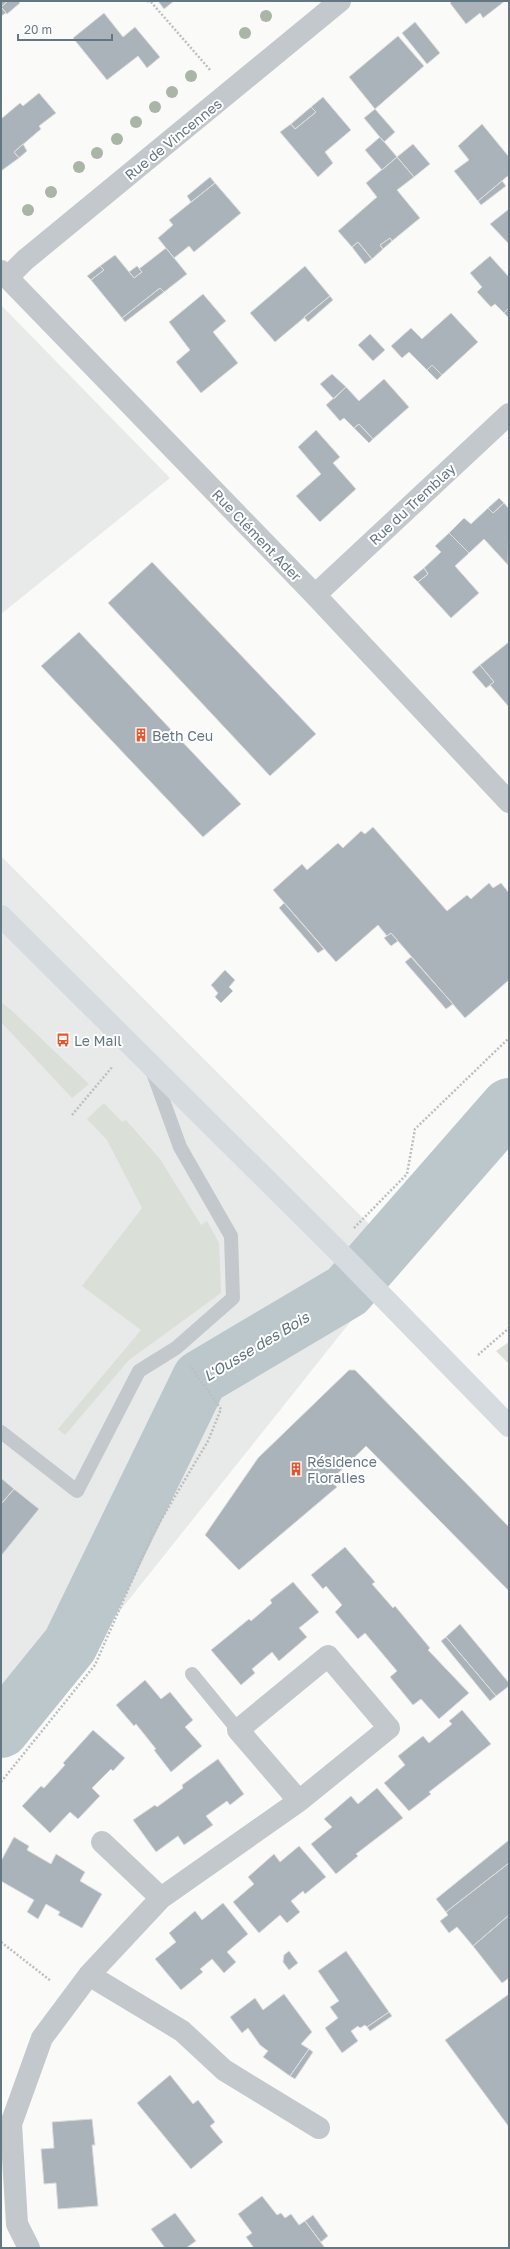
<svg xmlns="http://www.w3.org/2000/svg" width="510" height="2249" viewBox="0 0 510 2249" font-family="'Golos Text',sans-serif">
  <style>
    .built { fill: #e8e9e9 }
    .green { fill: #dadfd7 }
    .lines { fill: none; stroke-linecap: round; stroke-linejoin: round }
    .river { stroke: #bbc7cb; stroke-width: 56 }
    .building { fill: #aab3b9; stroke: #dcdcda }
    .path { stroke: #bbbfc2; stroke-width: 2.5; stroke-dasharray: 2 2; stroke-linecap: butt }
    .service { stroke: #c3c8cc; stroke-width: 14 }
    .minor { stroke: #c3c8cc; stroke-width: 22 }
    .secondary { stroke: #d6dbdf; stroke-width: 22 }
    .tree { fill: #aab4a7 }
    .labels { text-anchor: middle; dominant-baseline: central; stroke-width: 4; stroke-linejoin: round; paint-order: stroke }
    .street-label { font-size: 14px; fill: #657683; stroke: #fff }
    .poi-label { font-size: 14px; fill: #657683; stroke: #fff; text-anchor: start }
    .water-label { font-size: 15px; font-style: italic; fill: #60757c; stroke: #fff }
  </style>
  <rect width="100%" height="100%" fill="#fafaf8"/>
  <path class="built" d="M 1,305 L 170,478 L 1,614 Z
    M 1,856 L 402,1257 L 1,1760 Z"/>
  <path class="green" d="M 1,1002 L 11,1010 L 89,1084 L 72,1098 L 1,1022 Z
    M 104,1103 L 122,1122 L 126,1120 L 160,1159 L 201,1225 L 207,1221 L 219,1243 L 221,1293 L 129,1360 L 65,1435 L 58,1429 L 141,1330 L 82,1286 L 142,1208 L 107,1140 L 87,1119 Z
    M 509,1342 L 509,1364 L 496,1351 Z"/>
  <g class="lines">
    <path class="river" d="M 1,1730 L 70,1645 L 200,1378 L 347,1291 L 509,1106"/>
  </g>
  <path class="building" d="M 1,1 L 8,1 L 1,7 Z
    M 8,1 L 18,1 L 20,3 L 7,14 L 1,7 Z
    M 158,1 L 174,1 L 164,9 Z
    M 452,1 L 505,1 L 483,18 L 480,13 L 466,24 L 450,3 Z
    M 1,7 L 6,13 L 1,16 Z
    M 104,13 L 123,37 L 135,27 L 160,57 L 147,68 L 138,56 L 107,80 L 73,38 Z
    M 415,22 L 440,53 L 427,64 L 402,33 Z
    M 398,36 L 424,66 L 375,109 L 349,77 Z
    M 39,93 L 56,113 L 39,126 L 41,129 L 14,152 L 19,158 L 1,171 L 1,119 L 20,103 L 23,106 Z
    M 323,97 L 351,130 L 325,152 L 333,163 L 318,177 L 280,132 L 291,124 L 295,129 L 316,112 L 311,107 Z
    M 311,107 L 316,112 L 295,129 L 291,124 Z
    M 375,109 L 395,132 L 384,142 L 364,118 Z
    M 482,124 L 509,157 L 509,175 L 478,201 L 454,171 L 469,160 L 458,146 Z
    M 380,137 L 397,157 L 382,170 L 365,150 Z
    M 23,144 L 27,151 L 19,158 L 14,152 Z
    M 413,144 L 430,164 L 414,177 L 397,157 Z
    M 397,157 L 414,177 L 397,190 L 420,218 L 392,241 L 390,238 L 380,245 L 383,249 L 372,259 L 358,242 L 352,247 L 338,231 L 377,197 L 366,183 Z
    M 210,177 L 215,183 L 191,202 L 187,196 Z
    M 502,181 L 506,186 L 481,205 L 478,201 Z
    M 215,183 L 241,213 L 194,252 L 189,246 L 174,258 L 158,238 L 173,225 L 169,220 Z
    M 509,209 L 509,244 L 490,224 Z
    M 390,238 L 392,241 L 383,249 L 380,245 Z
    M 358,242 L 372,259 L 365,264 L 352,247 Z
    M 166,248 L 187,274 L 164,292 L 160,288 L 122,318 L 91,280 L 104,270 L 100,266 L 115,255 L 134,278 L 142,272 L 139,269 Z
    M 490,256 L 509,277 L 509,308 L 504,313 L 495,304 L 491,307 L 477,292 L 482,287 L 470,273 Z
    M 100,266 L 104,270 L 91,280 L 87,276 Z
    M 137,266 L 142,272 L 134,278 L 129,272 Z
    M 305,266 L 330,296 L 275,342 L 250,313 Z
    M 160,288 L 164,292 L 125,322 L 122,318 Z
    M 203,294 L 226,321 L 213,332 L 238,363 L 201,393 L 176,362 L 190,350 L 169,322 Z
    M 330,296 L 333,300 L 308,322 L 304,317 Z
    M 509,308 L 509,318 L 504,313 Z
    M 451,313 L 478,342 L 442,375 L 432,365 L 427,370 L 409,352 L 402,358 L 391,346 L 411,328 L 422,339 Z
    M 370,334 L 385,350 L 373,361 L 358,345 Z
    M 432,365 L 442,375 L 437,380 L 427,370 Z
    M 332,374 L 346,387 L 334,399 L 320,384 Z
    M 384,379 L 409,407 L 373,439 L 359,424 L 354,428 L 344,418 L 340,421 L 326,405 L 346,387 L 359,401 Z
    M 359,424 L 373,439 L 369,443 L 354,428 Z
    M 316,430 L 340,457 L 333,463 L 356,489 L 320,522 L 296,496 L 321,474 L 298,447 Z
    M 499,498 L 504,503 L 493,513 L 488,508 Z
    M 504,503 L 509,509 L 508,565 L 484,539 L 469,553 L 449,533 L 464,518 L 471,524 L 488,508 L 493,513 Z
    M 449,533 L 469,553 L 455,566 L 479,593 L 451,618 L 418,582 L 428,574 L 424,568 L 441,552 L 435,546 Z
    M 152,562 L 316,734 L 270,776 L 108,603 Z
    M 424,568 L 428,574 L 418,582 L 413,577 Z
    M 79,632 L 241,804 L 203,837 L 41,666 Z
    M 509,642 L 509,707 L 490,685 L 494,682 L 480,665 Z
    M 480,665 L 494,682 L 486,688 L 472,672 Z
    M 373,827 L 447,911 L 467,895 L 471,899 L 489,883 L 493,888 L 501,883 L 509,893 L 509,980 L 465,1018 L 391,933 L 387,936 L 378,925 L 336,962 L 273,890 L 302,864 L 307,870 L 338,843 L 343,848 L 361,831 L 365,834 Z
    M 284,903 L 324,949 L 318,953 L 279,908 Z
    M 391,933 L 398,941 L 391,946 L 384,938 Z
    M 411,957 L 453,1004 L 446,1009 L 405,962 Z
    M 225,970 L 235,980 L 229,987 L 233,991 L 221,1003 L 215,997 L 218,993 L 211,985 Z
    M 349,1370 L 355,1370 L 509,1527 L 509,1591 L 366,1446 L 330,1481 L 337,1487 L 239,1570 L 205,1535 L 258,1458 Z
    M 1,1478 L 14,1489 L 1,1504 Z
    M 14,1489 L 39,1509 L 1,1556 L 1,1504 Z
    M 345,1547 L 375,1582 L 372,1584 L 393,1608 L 395,1606 L 430,1648 L 428,1650 L 469,1693 L 439,1719 L 421,1699 L 413,1705 L 390,1677 L 397,1671 L 365,1633 L 358,1639 L 335,1612 L 342,1605 L 326,1586 L 323,1589 L 311,1575 Z
    M 293,1582 L 319,1612 L 299,1628 L 307,1637 L 279,1661 L 272,1652 L 252,1669 L 255,1673 L 241,1685 L 211,1650 L 249,1619 L 251,1621 L 272,1603 L 270,1600 Z
    M 460,1624 L 509,1683 L 509,1686 L 496,1696 L 446,1637 Z
    M 446,1637 L 496,1696 L 490,1701 L 441,1641 Z
    M 145,1680 L 161,1699 L 170,1692 L 193,1720 L 185,1727 L 202,1746 L 171,1772 L 154,1750 L 156,1749 L 136,1724 L 134,1726 L 116,1705 Z
    M 462,1710 L 491,1744 L 429,1792 L 431,1794 L 409,1811 L 384,1783 L 405,1765 L 398,1756 L 423,1736 L 429,1743 L 452,1724 L 449,1721 Z
    M 93,1730 L 125,1758 L 113,1771 L 111,1769 L 92,1788 L 100,1796 L 78,1819 L 70,1812 L 50,1833 L 22,1806 L 41,1786 L 44,1788 L 65,1765 L 63,1763 Z
    M 218,1759 L 244,1794 L 230,1805 L 227,1801 L 206,1816 L 213,1825 L 184,1845 L 178,1836 L 156,1852 L 133,1820 L 155,1805 L 157,1807 L 183,1788 L 182,1785 Z
    M 377,1788 L 403,1818 L 356,1854 L 358,1856 L 336,1874 L 311,1844 L 332,1827 L 324,1819 L 351,1796 L 358,1804 Z
    M 14,1837 L 29,1846 L 27,1850 L 51,1864 L 56,1854 L 85,1872 L 80,1881 L 102,1894 L 82,1928 L 58,1915 L 60,1912 L 46,1904 L 38,1919 L 27,1912 L 34,1900 L 1,1881 L 1,1861 Z
    M 509,1840 L 509,1863 L 446,1912 L 436,1899 Z
    M 299,1846 L 326,1877 L 305,1894 L 303,1891 L 291,1901 L 300,1912 L 287,1923 L 280,1915 L 259,1933 L 233,1902 L 254,1884 L 248,1877 L 274,1854 L 280,1862 Z
    M 509,1863 L 509,1915 L 473,1946 L 457,1927 L 449,1933 L 440,1921 L 448,1915 L 446,1912 Z
    M 223,1903 L 248,1934 L 227,1952 L 236,1962 L 224,1973 L 212,1959 L 200,1969 L 203,1972 L 181,1990 L 155,1959 L 176,1942 L 169,1933 L 195,1911 L 202,1920 Z
    M 509,1915 L 509,1978 L 502,1983 L 473,1946 Z
    M 289,1951 L 298,1963 L 289,1970 L 283,1962 L 284,1955 Z
    M 346,1951 L 389,2012 L 367,2027 L 365,2025 L 360,2028 L 358,2026 L 351,2031 L 358,2041 L 342,2053 L 325,2028 L 338,2018 L 330,2007 L 339,2001 L 318,1971 Z
    M 284,1994 L 312,2032 L 301,2044 L 309,2049 L 290,2076 L 263,2057 L 268,2051 L 260,2045 L 248,2028 L 242,2033 L 230,2017 L 255,1998 L 263,2010 Z
    M 509,1994 L 509,2127 L 445,2040 Z
    M 389,2012 L 392,2016 L 370,2031 L 367,2027 Z
    M 309,2049 L 313,2052 L 295,2079 L 290,2076 Z
    M 170,2075 L 193,2104 L 198,2100 L 215,2122 L 210,2126 L 223,2142 L 191,2169 L 137,2103 Z
    M 92,2119 L 95,2145 L 92,2145 L 98,2206 L 58,2209 L 56,2183 L 44,2184 L 41,2149 L 54,2148 L 52,2122 Z
    M 262,2196 L 277,2215 L 281,2213 L 285,2218 L 291,2214 L 299,2225 L 305,2221 L 325,2248 L 254,2248 L 246,2237 L 252,2233 L 238,2214 Z
    M 175,2213 L 196,2241 L 186,2248 L 165,2248 L 151,2229 Z
    M 313,2215 L 328,2236 L 321,2242 L 305,2221 Z"/>
  <g class="lines">
    <path class="path" d="M 147,1 L 151,2 L 211,71
      M 72,1115 L 113,1066
      M 354,1228 L 407,1174 L 415,1129 L 509,1038
      M 478,1355 L 509,1328
      M 1,1782 L 95,1665 L 152,1535 L 208,1441 L 221,1409 L 190,1366
      M 1,1942 L 51,1981"/>
    <path class="service" d="M 1,1432 L 77,1491 L 139,1371 L 176,1348 L 233,1298 L 231,1236 L 180,1147 L 152,1070
      M 192,1674 L 238,1730"/>
    <path class="minor" d="M 1,271 L 315,595 L 509,802
      M 7,278 L 25,260 L 340,1
      M 315,595 L 509,414
      M 102,1842 L 161,1898
      M 89,1975 L 182,2031 L 224,2070 L 319,2128
      M 29,2248 L 17,2224 L 11,2124 L 42,2038 L 89,1975 L 161,1898 L 299,1801 L 389,1728 L 328,1656 L 238,1730 L 299,1801"/>
    <path class="secondary" d="M 1,916 L 342,1255 L 509,1426"/>
  </g>
  <g class="tree">
    <circle cx="266" cy="16" r="6"/>
    <circle cx="245" cy="33" r="6"/>
    <circle cx="191" cy="76" r="6"/>
    <circle cx="172" cy="92" r="6"/>
    <circle cx="155" cy="107" r="6"/>
    <circle cx="136" cy="122" r="6"/>
    <circle cx="117" cy="139" r="6"/>
    <circle cx="97" cy="153" r="6"/>
    <circle cx="79" cy="167" r="6"/>
    <circle cx="51" cy="192" r="6"/>
    <circle cx="28" cy="210" r="6"/>
  </g>
  <defs>
    <g id="building-bare" transform="scale(1.08)"><path d="M-4-6H4V6H1V3H-1V6H-4ZM-2.5-4.3h1.7v1.8h-1.7ZM.8-4.3h1.7v1.8H.8ZM-2.5-1h1.7V.8h-1.7ZM.8-1h1.7V.8H.8Z" fill="#e4572e" stroke="#fff" stroke-width="2.5" paint-order="stroke"/></g>
    <g id="bus-bare" transform="scale(1.08)"><path d="M-5-6H5V4H4V6H2V4H-2V6H-4V4H-5ZM-3.5-4V0h7V-4ZM-3.5 1.2v1.5H-2V1.2ZM2 1.2v1.5H3.5V1.2Z" fill="#e4572e" stroke="#fff" stroke-width="2.5" paint-order="stroke"/></g>
  </defs>
  <g fill-rule="evenodd">
    <use href="#building-bare" x="141" y="735"/>
    <use href="#bus-bare" x="63" y="1040"/>
    <use href="#building-bare" x="296" y="1469"/>
  </g>
  <g class="labels">
    <g class="street-label">
      <text transform="translate(173 139) rotate(-39)">Rue de Vincennes</text>
      <text transform="translate(412 504) rotate(-43)">Rue du Tremblay</text>
      <text transform="translate(257 535) rotate(46)">Rue Clément Ader</text>
    </g>
    <g class="poi-label">
      <text x="152" y="735">Beth Ceu</text>
      <text x="74" y="1040">Le Mail</text>
      <text x="307" y="1461">Résidence<tspan x="307" dy="16">Floralies</tspan></text>
    </g>
    <g class="water-label">
      <text transform="translate(256 1346) rotate(-31)">L'Ousse des Bois</text>
    </g>
  </g>
  <rect width="510" height="2249" fill="none" stroke="#657683" stroke-width="4"/>
  <path d="M18 34v6h94v-6" fill="none" stroke="#657683" stroke-width="2"/>
  <text x="24" y="34" font-size="12" fill="#657683" stroke="#ffffff" stroke-width="3" paint-order="stroke">20 m</text>
</svg>
